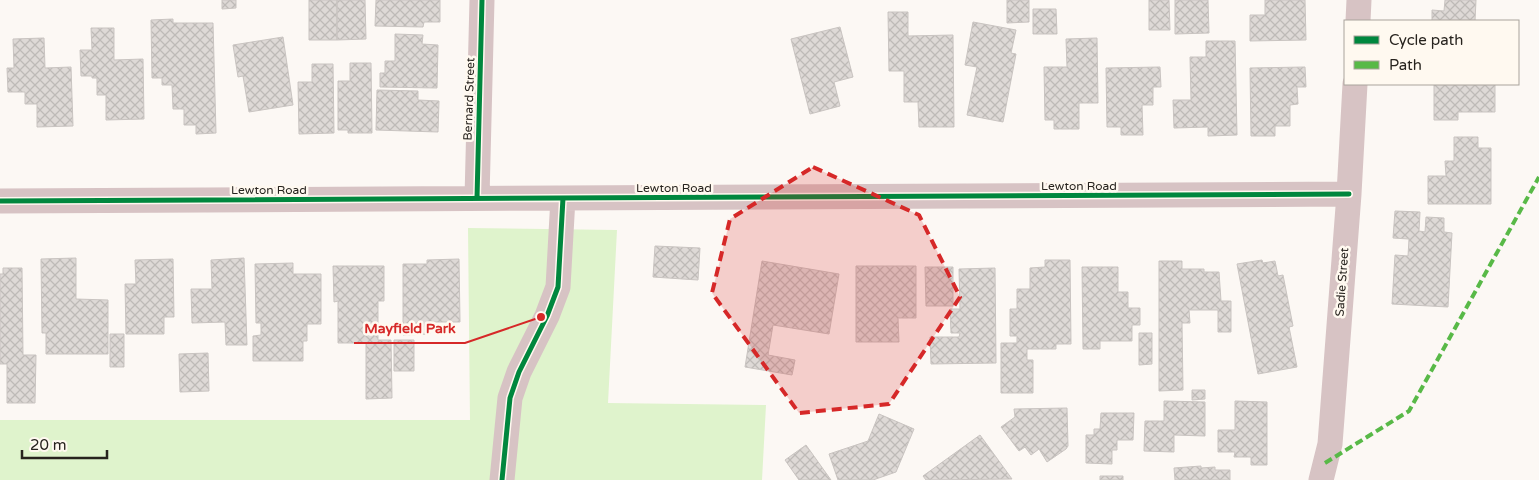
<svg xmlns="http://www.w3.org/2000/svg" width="1539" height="480" viewBox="0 0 1539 480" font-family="'Varela Round',sans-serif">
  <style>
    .green { fill: #dff3cc }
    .building { fill: url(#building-cross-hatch); stroke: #c9c4c1 }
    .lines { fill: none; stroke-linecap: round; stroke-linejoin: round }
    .street { stroke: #d7c3c4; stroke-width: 25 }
    .quiet { stroke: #58b947; stroke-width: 4; stroke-dasharray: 8 4; stroke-linecap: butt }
    .cycleway-casing { stroke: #fff9f0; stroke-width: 8 }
    .cycleway { stroke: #00873e; stroke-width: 5 }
    .marked { fill: #d62828; fill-opacity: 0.2; stroke: #d62828; stroke-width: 4; stroke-dasharray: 10 6; stroke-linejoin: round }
    .labels { text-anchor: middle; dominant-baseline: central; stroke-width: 5; stroke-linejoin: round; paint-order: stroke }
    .street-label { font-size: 12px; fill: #27231e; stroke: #fff9f0 }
    .leader { fill: none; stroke: #d62828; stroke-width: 2 }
    .callout-dot { fill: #d62828; stroke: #fff9f0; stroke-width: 2 }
    .callout-label { font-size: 14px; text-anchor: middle; font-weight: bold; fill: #d62828; stroke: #fff9f0; stroke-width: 5; stroke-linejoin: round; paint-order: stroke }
  </style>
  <defs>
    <pattern id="building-cross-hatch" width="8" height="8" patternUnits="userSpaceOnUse" patternTransform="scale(1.25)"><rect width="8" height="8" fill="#ded9d6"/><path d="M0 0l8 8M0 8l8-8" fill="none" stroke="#bebab7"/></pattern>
  </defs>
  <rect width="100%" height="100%" fill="#fcf8f4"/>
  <path class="green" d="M 468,228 L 617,230 L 608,403 L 766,405 L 762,480 L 0,480 L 0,420 L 470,420 Z"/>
  <path class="building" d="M 222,0 L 236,0 L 236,8 L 222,9 Z
    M 309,0 L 337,0 L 337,40 L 309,40 Z
    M 337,0 L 365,0 L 366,39 L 337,40 Z
    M 376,0 L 440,0 L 440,22 L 424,22 L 423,27 L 375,26 Z
    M 1007,0 L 1029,0 L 1029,22 L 1007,23 Z
    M 1149,0 L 1169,0 L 1170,30 L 1149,30 Z
    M 1175,0 L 1208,0 L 1209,33 L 1175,34 Z
    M 1265,0 L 1305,0 L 1306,40 L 1250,41 L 1250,15 L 1265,15 Z
    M 1445,0 L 1476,0 L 1475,21 L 1432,21 L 1432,10 L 1444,11 Z
    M 1033,9 L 1056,9 L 1057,34 L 1033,34 Z
    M 888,12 L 908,12 L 908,36 L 953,35 L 954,127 L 919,127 L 918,102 L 904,102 L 904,71 L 889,71 Z
    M 173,19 L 173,23 L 213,23 L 216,133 L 196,134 L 196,125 L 184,125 L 184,109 L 173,109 L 172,85 L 162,85 L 162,78 L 152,78 L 151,20 Z
    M 973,22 L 1016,30 L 1011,53 L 1016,54 L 1003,122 L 967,115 L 977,67 L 965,65 Z
    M 840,27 L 853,77 L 834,82 L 840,106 L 810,114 L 791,39 Z
    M 91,28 L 114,28 L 114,60 L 143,59 L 144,119 L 106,120 L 106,95 L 97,95 L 97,78 L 92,78 L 92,76 L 81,76 L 80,50 L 92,50 Z
    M 395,34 L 423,35 L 422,44 L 438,45 L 437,88 L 380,87 L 380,73 L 385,73 L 385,61 L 395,61 Z
    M 283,37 L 293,105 L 249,112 L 243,76 L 238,77 L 233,45 Z
    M 44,38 L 45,68 L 71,67 L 73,126 L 37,127 L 37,104 L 25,104 L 25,92 L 8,92 L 7,68 L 14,68 L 13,39 Z
    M 1097,38 L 1098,103 L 1079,103 L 1079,129 L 1054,129 L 1054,120 L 1045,120 L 1044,67 L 1067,67 L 1066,39 Z
    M 1206,41 L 1235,41 L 1237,135 L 1208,136 L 1208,127 L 1174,128 L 1173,100 L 1191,100 L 1190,57 L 1206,57 Z
    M 350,63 L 371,63 L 372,133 L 348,133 L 348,130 L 338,130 L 338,81 L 350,81 Z
    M 312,64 L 333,64 L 334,133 L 299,134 L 298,82 L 312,82 Z
    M 1160,67 L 1161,87 L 1153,87 L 1153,105 L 1142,105 L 1143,135 L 1121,135 L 1121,127 L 1107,127 L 1106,68 Z
    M 1305,67 L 1306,87 L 1297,87 L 1298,104 L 1290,105 L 1290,126 L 1275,126 L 1275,136 L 1251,136 L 1250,68 Z
    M 1434,84 L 1495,84 L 1495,112 L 1458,112 L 1458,120 L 1434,120 Z
    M 377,90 L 418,91 L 418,100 L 439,101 L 438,132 L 376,130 Z
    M 1454,137 L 1478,137 L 1478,148 L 1491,148 L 1491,204 L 1428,204 L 1428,176 L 1446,176 L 1445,161 L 1454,161 Z
    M 1395,211 L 1420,212 L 1419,231 L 1425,232 L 1426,217 L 1444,218 L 1444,232 L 1452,233 L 1448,307 L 1392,304 L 1395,255 L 1408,256 L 1409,239 L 1393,238 Z
    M 655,246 L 700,248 L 698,280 L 653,277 Z
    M 76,258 L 76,299 L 108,300 L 108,354 L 46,354 L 46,333 L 42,333 L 41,259 Z
    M 244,258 L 247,345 L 226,345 L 225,322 L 192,323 L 191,289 L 212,289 L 211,260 Z
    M 173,259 L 174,317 L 164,317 L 164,334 L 126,334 L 125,284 L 136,284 L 135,260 Z
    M 459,259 L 460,322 L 430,322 L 430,334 L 403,335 L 403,264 L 427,264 L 427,260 Z
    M 1045,260 L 1070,260 L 1071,344 L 1056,344 L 1056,349 L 1027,349 L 1027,360 L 1033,360 L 1033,393 L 1001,393 L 1001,343 L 1017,343 L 1017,336 L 1010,336 L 1010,309 L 1017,309 L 1017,289 L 1030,289 L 1030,268 L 1045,267 Z
    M 1262,260 L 1263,263 L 1275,261 L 1278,276 L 1283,275 L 1293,326 L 1289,327 L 1297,367 L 1258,374 L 1237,264 Z
    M 762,261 L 839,274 L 829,334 L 773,325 L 768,355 L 795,360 L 792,375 L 745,367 Z
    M 1159,261 L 1182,261 L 1182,269 L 1204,269 L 1204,272 L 1219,272 L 1221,301 L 1231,301 L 1231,332 L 1218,332 L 1218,310 L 1189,310 L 1190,323 L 1182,323 L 1183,390 L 1159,391 Z
    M 293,263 L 293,274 L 321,274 L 321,324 L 307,324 L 307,341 L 303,341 L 303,361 L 253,361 L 253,336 L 261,335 L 261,323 L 256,323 L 255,264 Z
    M 333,266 L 384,266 L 384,301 L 378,301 L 378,340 L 391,340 L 392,398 L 366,399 L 366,343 L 338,343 L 338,301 L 334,302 Z
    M 856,266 L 916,266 L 916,318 L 898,318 L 899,342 L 856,342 Z
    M 925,267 L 953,267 L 953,306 L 926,306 Z
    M 1082,267 L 1118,267 L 1118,292 L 1128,292 L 1128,308 L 1140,308 L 1140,325 L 1132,325 L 1132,341 L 1100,341 L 1100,349 L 1083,349 Z
    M 3,268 L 22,268 L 23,355 L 36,355 L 35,403 L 7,403 L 7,364 L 0,364 L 0,274 L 3,274 Z
    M 995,268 L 996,363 L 931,364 L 930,337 L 959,337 L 960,333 L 951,333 L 950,309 L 960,309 L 959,269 Z
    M 1139,333 L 1152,333 L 1152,364 L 1139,365 Z
    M 110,334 L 124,334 L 124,367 L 110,367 Z
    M 394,340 L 414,340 L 414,371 L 394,371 Z
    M 208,353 L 209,391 L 180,392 L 179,354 Z
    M 1192,390 L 1205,390 L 1205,399 L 1192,400 Z
    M 1164,401 L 1205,402 L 1205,436 L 1174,435 L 1174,452 L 1144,451 L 1145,421 L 1164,421 Z
    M 1235,401 L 1267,402 L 1267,465 L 1251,465 L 1251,457 L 1234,457 L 1235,452 L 1218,452 L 1218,430 L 1235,430 Z
    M 1067,408 L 1068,446 L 1066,449 L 1047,462 L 1039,449 L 1031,455 L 1025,447 L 1019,451 L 1001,427 L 1015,417 L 1014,409 Z
    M 1101,413 L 1134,413 L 1133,440 L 1117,440 L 1117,450 L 1112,450 L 1112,464 L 1086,463 L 1086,435 L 1094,435 L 1094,429 L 1100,429 Z
    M 879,414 L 914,429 L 896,472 L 873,480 L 838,480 L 829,454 L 868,441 Z
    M 980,435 L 1012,479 L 926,480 L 923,476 Z
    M 806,445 L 831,480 L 799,480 L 785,460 Z
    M 1201,466 L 1201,468 L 1215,467 L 1215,470 L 1230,470 L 1230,480 L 1175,480 L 1174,468 Z
    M 1100,476 L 1123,476 L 1123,480 L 1100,480 Z"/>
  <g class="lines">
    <path class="street" d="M 1358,21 L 1359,0
      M 477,198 L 482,0
      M 0,201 L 1349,194
      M 502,480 L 510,398 L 519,372 L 547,316 L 558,287 L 563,198
      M 1321,480 L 1330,444 L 1349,194 L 1355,84"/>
    <path class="quiet" d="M 1325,463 L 1409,411 L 1539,177"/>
    <g class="cycleway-casing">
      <path id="cycleway" d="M 477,198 L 482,0
        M 0,201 L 1349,194
        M 502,480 L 510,398 L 519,372 L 547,316 L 558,287 L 563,198"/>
    </g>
    <use href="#cycleway" class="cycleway"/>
  </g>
  <path class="marked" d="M 813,167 L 919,215 L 960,297 L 889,404 L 799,413 L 712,293 L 730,219 Z"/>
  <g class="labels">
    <g class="street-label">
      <text transform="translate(469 99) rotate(-88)">Bernard Street</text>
      <text x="1079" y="186">Lewton Road</text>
      <text x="674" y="188">Lewton Road</text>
      <text x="269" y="190">Lewton Road</text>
      <text transform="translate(1342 282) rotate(-86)">Sadie Street</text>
    </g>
  </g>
  <path class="leader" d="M541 317L465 343H354"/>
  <circle class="callout-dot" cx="541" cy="317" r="5"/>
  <g class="callout-label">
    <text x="410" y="333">Mayfield Park</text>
  </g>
  <rect x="1344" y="20" width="175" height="65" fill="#fff9f0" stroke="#a9a39c"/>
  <rect x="1354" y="36" width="25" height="8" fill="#00873e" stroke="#a9a39c"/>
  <text x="1389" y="45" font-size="15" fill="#27231e">Cycle path</text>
  <rect x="1354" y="61" width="25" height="8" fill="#58b947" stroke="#a9a39c"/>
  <text x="1389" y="70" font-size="15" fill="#27231e">Path</text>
  <path d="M22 450v8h85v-8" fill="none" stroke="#27231e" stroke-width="2.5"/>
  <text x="30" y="450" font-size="15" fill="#27231e" stroke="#fff9f0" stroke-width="4" paint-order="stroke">20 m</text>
</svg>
